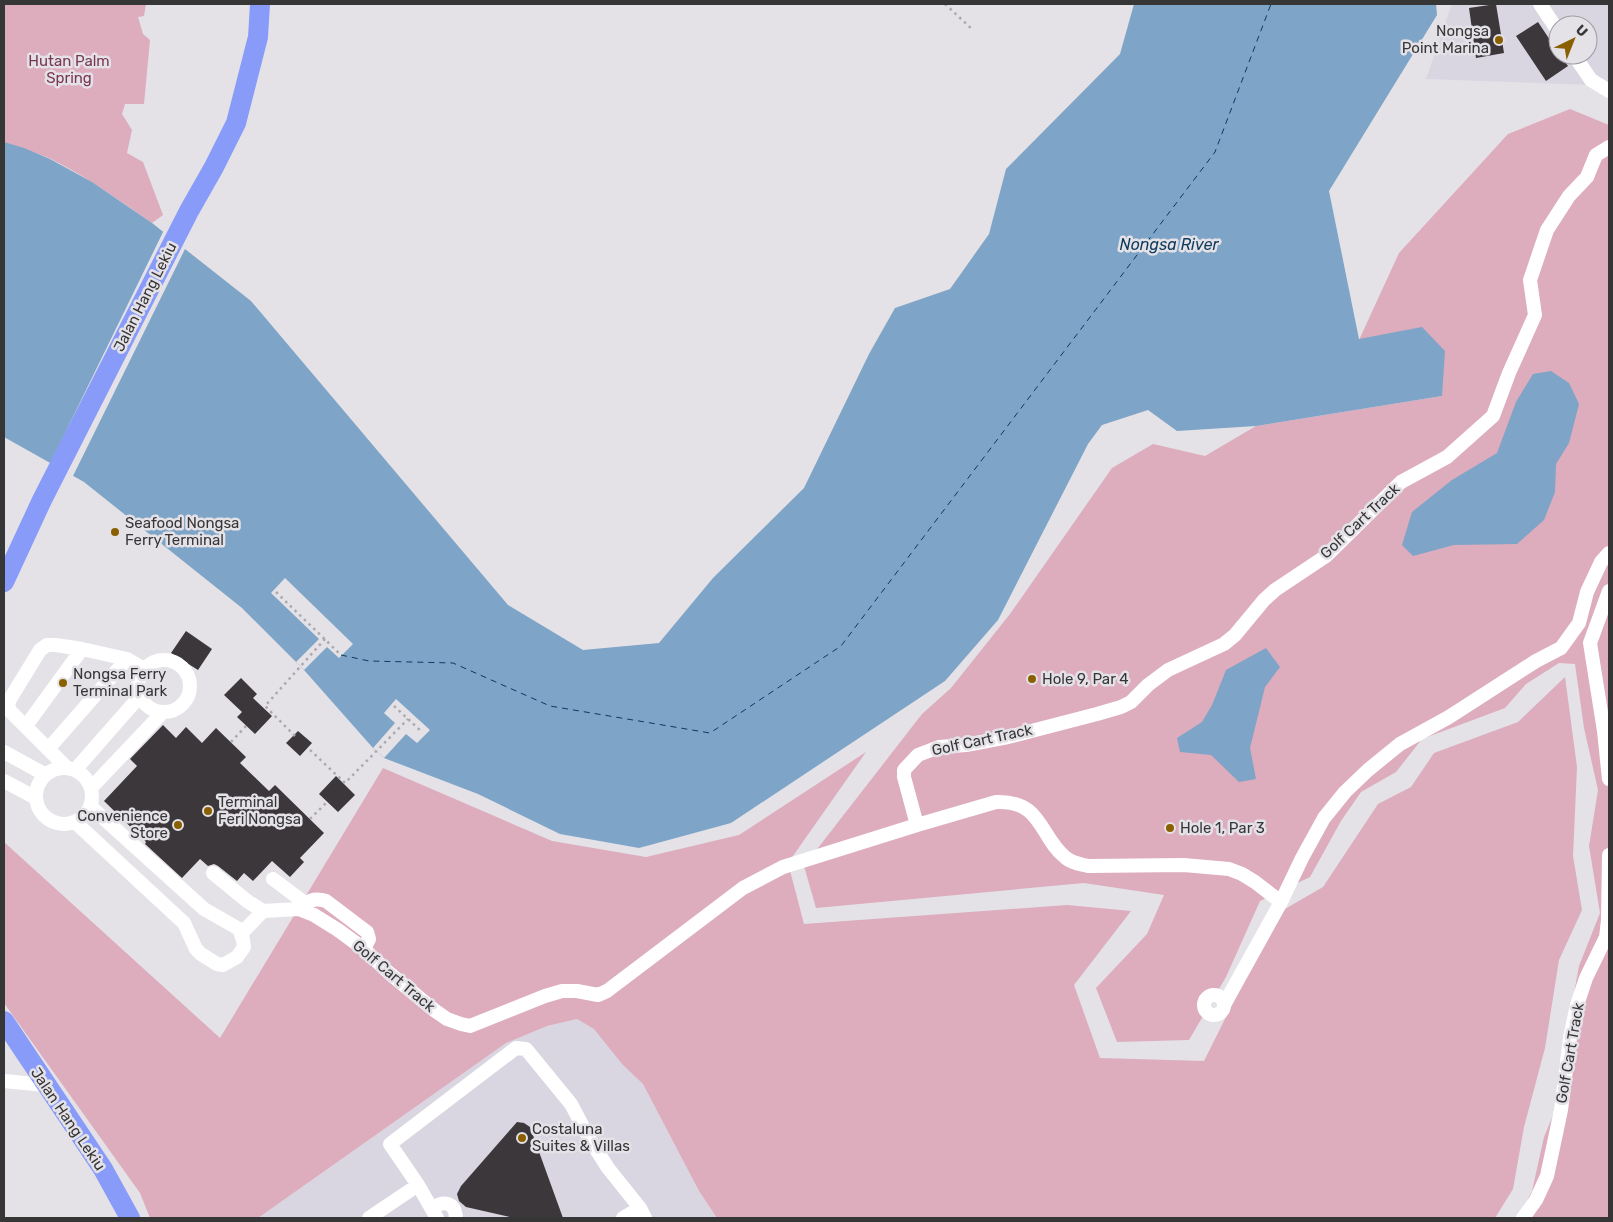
<svg xmlns="http://www.w3.org/2000/svg" width="1613" height="1222" viewBox="0 0 1613 1222" font-family="Rubik,sans-serif">
  <style>
    .built { fill: #d9d5e1; fill-rule: evenodd }
    .green { fill: #ddacbd }
    .water { fill: #7ea4c7 }
    .pier { fill: #e4e2e7 }
    .lines { fill: none; stroke-linecap: round; stroke-linejoin: round }
    .ferry { stroke: #0d3a5d; stroke-width: 1; stroke-dasharray: 6 5; stroke-linecap: butt }
    .building { fill: #3b373a }
    .path { stroke: #aaa9ac; stroke-width: 2.5; stroke-dasharray: 2.5 4; stroke-linecap: butt }
    .minor { stroke: #fff; stroke-width: 14 }
    .highway { stroke: #889bf9; stroke-width: 20 }
    .poi-dot { fill: #895f00; stroke: #e4e2e7; stroke-width: 2 }
    .labels { text-anchor: middle; dominant-baseline: central; stroke-width: 5; stroke-linejoin: round; paint-order: stroke }
    .poi-label { font-size: 15px; fill: #363637; stroke: #e4e2e7; text-anchor: start }
    .park-label { font-size: 15px; fill: #793852; stroke: #e4e2e7 }
    .street-label { font-size: 15px; fill: #363637; stroke: #e4e2e7 }
    .water-label { font-size: 16px; font-style: italic; fill: #0d3a5d; stroke: #e4e2e7 }
  </style>
  <rect width="100%" height="100%" fill="#e4e2e7"/>
  <path class="built" d="M 1452,4 L 1609,4 L 1609,95 L 1594,85 L 1426,79 ZM 1558,25 L 1588,25 L 1588,55 L 1558,55 Z
    M 577,1019 L 594,1029 L 622,1064 L 643,1084 L 699,1191 L 717,1218 L 258,1218 L 506,1043 L 547,1026 Z"/>
  <path class="green" d="M 4,4 L 146,4 L 144,16 L 138,17 L 143,34 L 150,40 L 144,104 L 125,104 L 122,114 L 132,130 L 127,153 L 143,162 L 163,215 L 152,223 C 119,200 87,177 51,159 C 35,152 20,148 4,142 Z
    M 1570,109 L 1609,125 L 1609,1218 L 1518,1218 L 1532,1191 L 1544,1137 L 1561,1096 L 1565,1042 L 1579,966 L 1600,913 L 1589,846 L 1598,790 L 1584,728 L 1575,664 L 1559,663 L 1526,684 L 1505,708 L 1422,739 L 1396,772 L 1361,792 L 1341,821 L 1310,877 L 1260,901 L 1226,977 L 1189,1040 L 1117,1042 L 1096,988 L 1147,934 L 1164,895 L 1084,883 L 816,908 L 804,866 L 922,714 L 951,688 L 1010,614 L 1112,468 L 1153,444 L 1205,456 L 1256,426 L 1442,396 L 1359,340 L 1399,253 L 1508,134 Z
    M 1565,677 L 1577,767 L 1573,856 L 1582,910 L 1559,960 L 1545,1048 L 1524,1127 L 1513,1189 L 1495,1218 L 717,1218 L 699,1191 L 643,1084 L 622,1064 L 594,1029 L 577,1019 L 547,1026 L 506,1043 L 258,1218 L 150,1218 L 140,1193 L 4,1003 L 4,842 L 220,1038 L 383,768 L 552,841 L 646,857 L 739,835 L 866,752 L 788,863 L 804,924 L 1067,905 L 1131,911 L 1074,985 L 1100,1058 L 1204,1061 L 1278,913 L 1323,887 L 1378,804 L 1411,787 L 1434,753 L 1518,722 Z"/>
  <path class="water" d="M 1134,4 L 1436,4 L 1437,15 L 1329,191 L 1359,339 L 1422,327 L 1445,351 L 1442,396 L 1256,426 L 1177,431 L 1148,410 L 1102,425 L 1088,444 L 998,620 L 945,681 L 731,823 L 639,848 L 560,834 L 478,794 L 384,758 L 373,748 L 304,670 L 242,608 L 84,482 L 4,437 L 4,142 L 24,148 L 50,159 L 92,182 L 152,223 L 251,301 L 508,605 L 583,650 L 659,643 L 713,578 L 804,488 L 869,354 L 895,308 L 950,289 L 989,234 L 1006,169 L 1120,54 Z
    M 1551,371 L 1569,383 L 1579,404 L 1569,443 L 1556,464 L 1555,492 L 1544,520 L 1517,544 L 1454,545 L 1413,556 L 1402,545 L 1412,512 L 1452,480 L 1497,453 L 1516,402 L 1533,374 Z
    M 1266,648 L 1280,667 L 1265,687 L 1250,748 L 1256,779 L 1239,782 L 1211,755 L 1180,752 L 1177,738 L 1202,722 L 1212,705 L 1226,670 Z"/>
  <path class="pier" d="M 164,230 L 186,247 L 72,478 L 49,466 Z
    M 285,578 L 353,644 L 339,658 L 327,647 L 304,670 L 296,662 L 319,639 L 271,593 Z
    M 396,699 L 430,730 L 417,743 L 406,734 L 384,758 L 373,748 L 395,723 L 384,713 Z"/>
  <g class="lines">
    <path class="ferry" d="M 341,655 L 369,661 L 453,663 L 550,706 L 710,733 L 841,646 L 1215,152 L 1271,4"/>
  </g>
  <path class="building" d="M 1496,4 L 1504,53 L 1476,58 L 1469,8 Z
    M 1538,22 L 1558,52 L 1558,55 L 1560,55 L 1568,66 L 1546,81 L 1516,36 Z
    M 186,631 L 212,649 L 198,670 L 171,653 Z
    M 241,678 L 257,694 L 253,698 L 272,716 L 255,734 L 237,717 L 242,712 L 224,695 Z
    M 163,725 L 176,738 L 186,727 L 202,743 L 216,728 L 246,757 L 240,763 L 269,791 L 275,785 L 324,833 L 300,858 L 304,862 L 290,877 L 272,861 L 253,881 L 244,873 L 237,881 L 218,866 L 214,864 L 208,866 L 200,859 L 182,878 L 145,844 L 146,842 L 104,801 L 137,766 L 130,759 Z
    M 298,731 L 312,743 L 300,756 L 286,743 Z
    M 336,776 L 355,795 L 338,812 L 319,794 Z
    M 517,1122 L 524,1123 L 530,1127 L 563,1218 L 514,1218 L 466,1207 L 459,1201 L 457,1194 L 461,1186 Z"/>
  <g class="lines">
    <path class="path" d="M 945,4 L 973,30
      M 276,592 L 341,655
      M 394,706 L 422,732
      M 295,736 L 265,706 L 325,639
      M 231,742 L 247,725
      M 310,750 L 345,783 L 408,719
      M 310,819 L 328,801"/>
    <path class="minor" d="M 1540,4 L 1558,31
      M 1574,55 L 1591,80 L 1609,91
      M 1609,147 L 1596,155 L 1587,177 L 1569,196 L 1547,230 L 1530,280 L 1535,315 L 1509,373 L 1493,416 L 1447,457 L 1401,482 L 1326,556 L 1275,590 L 1264,600 L 1235,635 L 1224,644 L 1168,670 L 1148,685 L 1131,702 L 1121,707 L 1097,714 L 1008,737 L 966,745 L 939,747 L 918,755 L 904,770 L 904,777 L 917,825 L 996,802 C 1043,800 1039,837 1066,858 C 1072,863 1080,864 1088,866 L 1184,865 L 1229,869 L 1242,874 L 1255,882 L 1281,902 L 1302,858 L 1324,818 L 1345,792 L 1368,770 L 1400,744 L 1449,717 L 1536,661 L 1561,648 L 1579,623 L 1587,592 L 1601,562 L 1609,553
      M 1609,591 L 1590,643 L 1604,731 L 1609,779
      M138 686a26 26 0 1 1 52 0a26 26 0 1 1-52 0Z
      M 26,726 L 82,649
      M 49,748 L 127,659
      M 4,752 L 46,775
      M 67,768 L 10,711 L 8,704 L 10,699 L 40,650 L 47,645 L 56,645 L 82,649 L 127,659 L 144,669
      M36 796a28 28 0 1 1 56 0a28 28 0 1 1-56 0Z
      M 75,770 L 140,696
      M 4,781 L 36,798
      M 91,788 L 163,712
      M 75,822 L 184,923 L 196,949 L 201,954 L 217,964 L 223,965 L 237,957 L 244,947 L 243,940 L 239,929 L 204,909 L 90,806
      M 213,873 L 247,901 L 263,911
      M 273,879 L 305,903
      M 299,909 C 307,901 314,897 326,901 L 367,932 L 369,939 L 364,949
      M 242,933 L 263,911 L 299,909 L 314,915 L 338,930 L 364,949 L 388,972 L 434,1010 L 447,1019 L 461,1024 L 470,1026 L 545,996 L 562,991 L 577,991 L 598,995 L 607,991 L 743,888 L 783,867 L 917,825
      M1204 1005a10 10 0 1 1 20 0a10 10 0 1 1-20 0Z
      M 1225,1003 L 1281,902
      M 4,1081 L 45,1085
      M 432,1208 C 444,1200 455,1202 456,1218
      M 369,1218 L 418,1185
      M 437,1218 L 418,1185 L 390,1144 L 516,1048 L 526,1049 L 571,1104 L 590,1140 L 608,1168 L 640,1208 L 645,1218
      M 623,1218 L 640,1208
      M 1523,1218 L 1536,1200 L 1547,1176 L 1561,1110 L 1570,1038 L 1577,1005 L 1586,978 L 1606,937 L 1608,920 L 1609,855"/>
    <path class="highway" d="M 4,582 L 42,500 L 189,211 L 214,167 L 236,123 L 258,37 L 260,4
      M 4,1021 L 103,1169 L 130,1218"/>
  </g>
  <g class="poi-dot">
    <circle cx="1499" cy="40" r="5"/>
    <circle cx="115" cy="532" r="5"/>
    <circle cx="1032" cy="679" r="5"/>
    <circle cx="63" cy="683" r="5"/>
    <circle cx="208" cy="811" r="5"/>
    <circle cx="178" cy="825" r="5"/>
    <circle cx="1170" cy="828" r="5"/>
    <circle cx="522" cy="1138" r="5"/>
  </g>
  <g class="labels">
    <g class="poi-label">
      <text x="1489" y="31" text-anchor="end">Nongsa<tspan x="1489" dy="17">Point Marina</tspan></text>
      <text x="125" y="523">Seafood Nongsa<tspan x="125" dy="17">Ferry Terminal</tspan></text>
      <text x="73" y="674">Nongsa Ferry<tspan x="73" dy="17">Terminal Park</tspan></text>
      <text x="1042" y="679">Hole 9, Par 4</text>
      <text x="218" y="802">Terminal<tspan x="218" dy="17">Feri Nongsa</tspan></text>
      <text x="168" y="816" text-anchor="end">Convenience<tspan x="168" dy="17">Store</tspan></text>
      <text x="1180" y="828">Hole 1, Par 3</text>
      <text x="532" y="1129">Costaluna<tspan x="532" dy="17">Suites &amp; Villas</tspan></text>
    </g>
    <g class="park-label">
      <text x="69" y="61">Hutan Palm<tspan x="69" dy="17">Spring</tspan></text>
    </g>
    <g class="street-label">
      <text transform="translate(145 297) rotate(-63)">Jalan Hang Lekiu</text>
      <text transform="translate(1360 521) rotate(-43)">Golf Cart Track</text>
      <text transform="translate(982 740) rotate(-12)">Golf Cart Track</text>
      <text transform="translate(394 976) rotate(40)">Golf Cart Track</text>
      <text transform="translate(1570 1053) rotate(-80)">Golf Cart Track</text>
      <text transform="translate(68 1119) rotate(56)">Jalan Hang Lekiu</text>
    </g>
    <g class="water-label">
      <text x="1169" y="244">Nongsa River</text>
    </g>
  </g>
  <rect width="1613" height="1222" fill="none" stroke="#363637" stroke-width="10"/>
  <g transform="translate(1573 40) rotate(43)"><circle r="24" fill="#e4e2e7" stroke="#9e9da1"/>
  <path d="M0-4L9 19L0 12L-9 19Z" fill="#895f00"/>
  <text y="-8" font-size="14" font-weight="bold" text-anchor="middle" fill="#363637">U</text>
  </g>
</svg>
